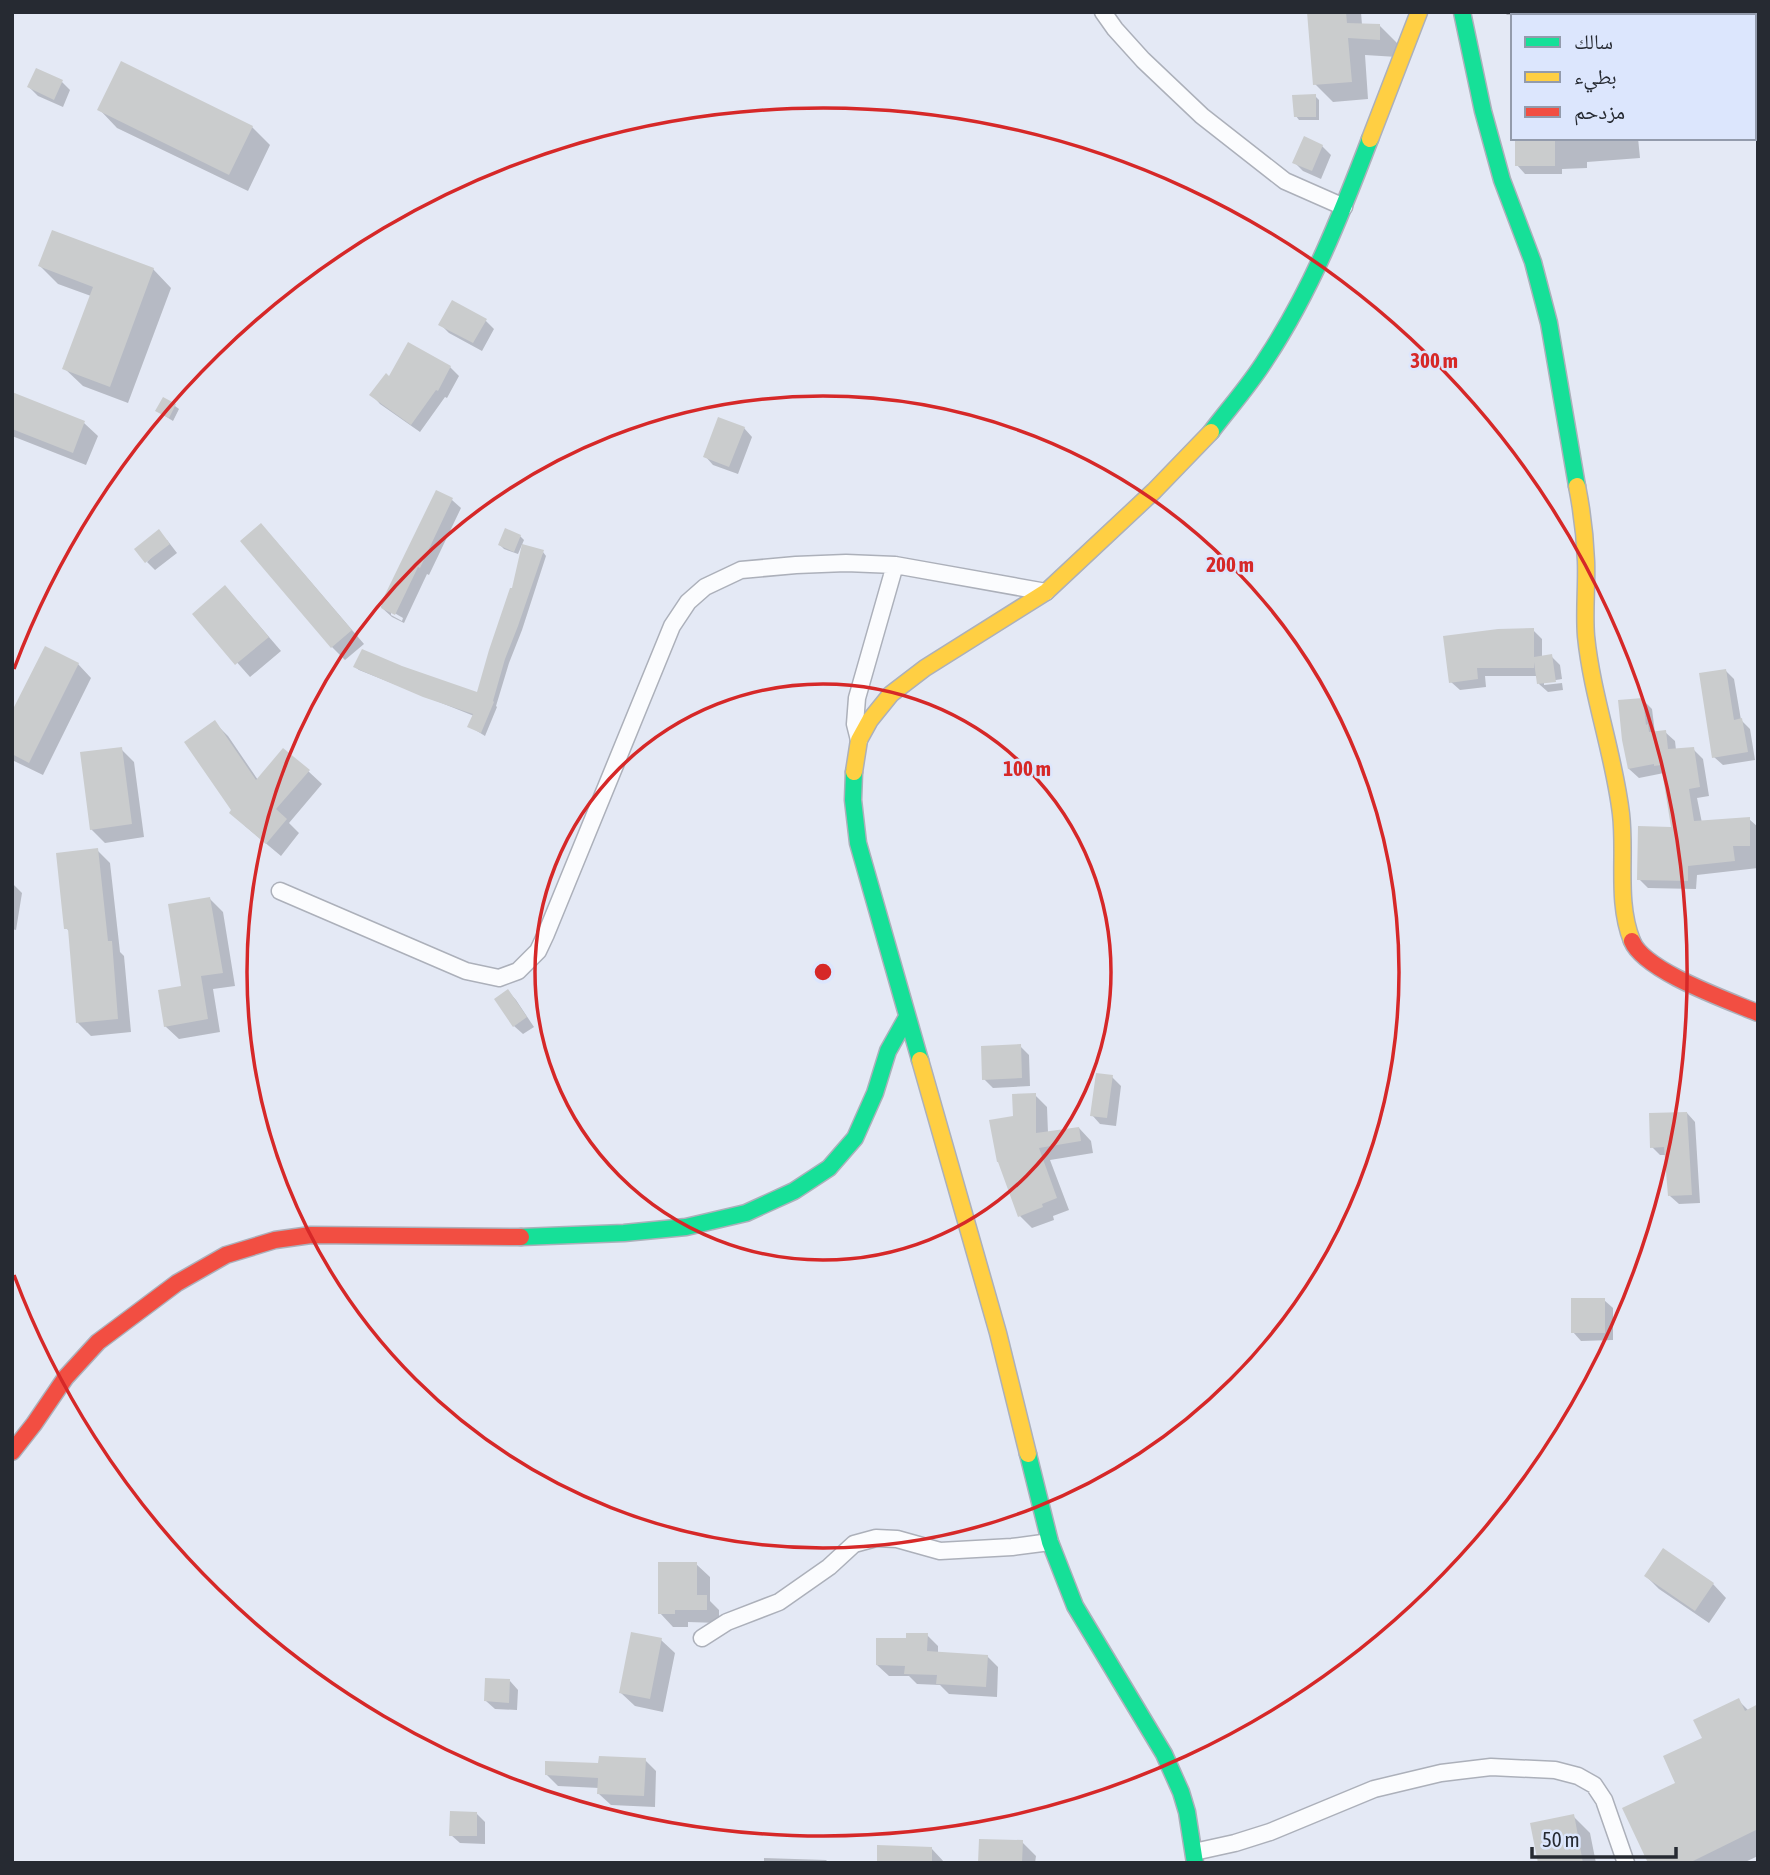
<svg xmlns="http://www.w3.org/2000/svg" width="1770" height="1875" viewBox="0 0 1770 1875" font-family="'Asap Condensed','Noto Naskh Arabic',sans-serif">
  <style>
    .shadow { fill: #0003; fill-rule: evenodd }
    .building { fill: #cacccd }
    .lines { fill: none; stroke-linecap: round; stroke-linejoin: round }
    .street-casing { stroke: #acb0ba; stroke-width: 19 }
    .fast-casing { stroke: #acb0ba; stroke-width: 19 }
    .slow-casing { stroke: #acb0ba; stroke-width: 19 }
    .jam-casing { stroke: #acb0ba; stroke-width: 19 }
    .street { stroke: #fbfcfe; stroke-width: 16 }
    .fast { stroke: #16e098; stroke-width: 16 }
    .slow { stroke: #ffcf43; stroke-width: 16 }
    .jam { stroke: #f24e42; stroke-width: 16 }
    .ring { fill: none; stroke: #d62828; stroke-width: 3.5 }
    .centre { fill: #d62828; stroke: #dce6fd; stroke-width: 3.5 }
    .ring-label { font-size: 21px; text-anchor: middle; font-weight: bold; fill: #d62828; stroke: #dce6fd; stroke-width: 5; stroke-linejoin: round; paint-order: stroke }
  </style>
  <rect width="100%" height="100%" fill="#e4e9f5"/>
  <path class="shadow" d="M 1309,12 L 1361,12 L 1362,25 L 1379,25 L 1397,43 L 1397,57 L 1365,55 L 1368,99 L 1333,102 L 1315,84 Z
    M 1504,12 L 1558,12 L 1558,13 L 1507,15 Z
    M 62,82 L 70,90 L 63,107 L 38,96 L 29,87 Z
    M 1315,96 L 1319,100 L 1319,120 L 1299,120 L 1296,116 Z
    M 99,109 L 252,127 L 270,145 L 248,191 L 117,128 Z
    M 1517,138 L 1638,138 L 1640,158 L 1587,162 L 1587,168 L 1562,169 L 1562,174 L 1525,174 L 1517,165 Z
    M 1322,146 L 1331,155 L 1321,179 L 1303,171 L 1294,162 Z
    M 40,266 L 153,269 L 171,288 L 128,403 L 83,386 L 64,368 L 91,296 L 58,284 Z
    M 485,320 L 494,329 L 482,351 L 449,333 L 440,324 Z
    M 408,344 L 450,367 L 459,376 L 447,398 L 445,397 L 420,432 L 380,404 L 372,395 L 390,378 Z
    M 12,394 L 84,423 L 98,436 L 86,465 L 12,436 Z
    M 175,406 L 179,409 L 173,421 L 157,411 Z
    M 744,428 L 752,437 L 738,474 L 713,465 L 705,456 Z
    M 437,492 L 452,500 L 461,508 L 429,575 L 427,574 L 404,623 L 392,617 L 381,607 ZM 391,611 L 403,618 L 402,621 L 391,615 Z
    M 520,536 L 524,540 L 518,554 L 504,549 L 500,545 Z
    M 274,539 L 364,644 L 345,660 L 332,647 Z
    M 167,540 L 177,553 L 155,570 L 147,562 Z
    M 543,552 L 546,556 L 522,630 L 509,663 L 496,706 L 497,707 L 485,736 L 469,726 L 474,716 L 359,670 L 355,667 L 478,694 Z
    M 238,601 L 281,651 L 250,677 L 194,614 Z
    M 1533,630 L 1542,639 L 1542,657 L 1551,656 L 1560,665 L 1562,679 L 1544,682 L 1544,685 L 1562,683 L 1563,690 L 1548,692 L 1539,684 L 1538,676 L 1485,676 L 1486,687 L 1460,690 L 1451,682 Z
    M 78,664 L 91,678 L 43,775 L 12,760 L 12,715 Z
    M 1725,670 L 1734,679 L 1741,720 L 1750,729 L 1755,760 L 1723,765 L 1714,757 Z
    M 1642,699 L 1652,709 L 1655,733 L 1665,732 L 1675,741 L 1676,750 L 1693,749 L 1703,759 L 1709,796 L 1697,798 L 1702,823 L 1749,819 L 1758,827 L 1758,868 L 1697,875 L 1696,889 L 1648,888 L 1639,879 L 1673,829 L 1664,773 L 1639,778 L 1629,769 Z
    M 215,723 L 228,736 L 258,780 L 308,771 L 322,784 L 289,823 L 299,833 L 281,856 L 245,826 Z
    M 121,749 L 134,762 L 144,837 L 105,843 L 91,829 Z
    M 97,850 L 110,863 L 120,952 L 124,956 L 131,1032 L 91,1036 L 78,1023 L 70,932 L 66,928 Z
    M 12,883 L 22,893 L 16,930 L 12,929 Z
    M 210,899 L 223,912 L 235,986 L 213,989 L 220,1032 L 179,1039 L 165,1026 L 183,987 Z
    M 508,991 L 516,1000 L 534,1027 L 523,1034 L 514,1026 Z
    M 1020,1046 L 1029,1055 L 1030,1086 L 993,1088 L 984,1079 Z
    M 1112,1077 L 1121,1086 L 1116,1126 L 1100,1124 L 1092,1115 Z
    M 1035,1095 L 1047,1107 L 1048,1133 L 1079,1128 L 1091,1141 L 1093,1153 L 1050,1160 L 1069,1210 L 1053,1216 L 1054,1220 L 1032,1228 L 1020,1216 L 1015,1117 Z
    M 1687,1113 L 1695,1122 L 1700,1203 L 1679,1204 L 1670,1196 L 1667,1155 L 1660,1155 L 1652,1147 Z
    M 1604,1300 L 1613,1308 L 1613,1340 L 1581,1341 L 1573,1332 Z
    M 696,1564 L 710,1577 L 710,1601 L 719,1610 L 719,1623 L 688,1622 L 688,1627 L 673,1627 L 660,1613 Z
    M 1646,1576 L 1713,1584 L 1726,1598 L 1709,1623 L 1659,1589 Z
    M 927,1635 L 938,1646 L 938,1654 L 987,1656 L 998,1667 L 997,1697 L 949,1694 L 940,1685 L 917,1684 L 909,1676 L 889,1676 L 877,1665 L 908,1640 Z
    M 661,1640 L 675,1653 L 663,1712 L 635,1706 L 621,1693 Z
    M 510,1681 L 518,1690 L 517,1710 L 495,1709 L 486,1701 Z
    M 1738,1700 L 1749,1711 L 1758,1706 L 1758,1856 L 1743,1863 L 1650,1863 L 1678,1783 Z
    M 645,1760 L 656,1771 L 655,1807 L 611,1805 L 599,1794 L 599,1788 L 558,1786 L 546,1774 L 600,1765 Z
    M 477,1814 L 485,1822 L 485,1844 L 460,1843 L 451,1835 Z
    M 1573,1816 L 1590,1833 L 1596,1863 L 1539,1863 Z
    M 1022,1842 L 1036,1856 L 1035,1863 L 980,1863 Z
    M 932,1849 L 945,1863 L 879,1863 Z
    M 764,1858 L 826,1860 L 829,1863 L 764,1863 Z"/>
  <path class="building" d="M 1307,12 L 1346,12 L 1347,23 L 1380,24 L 1380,40 L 1348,38 L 1352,82 L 1313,85 Z
    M 121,61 L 253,126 L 229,175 L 97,110 Z
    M 36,68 L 63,80 L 54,100 L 27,87 Z
    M 1316,94 L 1316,117 L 1294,117 L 1292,95 Z
    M 1304,136 L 1323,145 L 1312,171 L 1292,163 Z
    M 1515,138 L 1555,138 L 1555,166 L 1515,166 Z
    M 52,230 L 154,268 L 110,387 L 62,369 L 93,287 L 38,266 Z
    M 452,300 L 487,319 L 473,343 L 438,325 Z
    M 408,342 L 451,366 L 438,391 L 436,390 L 411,425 L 369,395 L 386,373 L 389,376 Z
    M 12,392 L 85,421 L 73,453 L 12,429 Z
    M 163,397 L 176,404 L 169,418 L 155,411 Z
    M 718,417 L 745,427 L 729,467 L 703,457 Z
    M 436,490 L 453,498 L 420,568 L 418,567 L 395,615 L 381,608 L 383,603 L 379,607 Z
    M 261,523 L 352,630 L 331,648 L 240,541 Z
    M 505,528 L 521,535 L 514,552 L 498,545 Z
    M 159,529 L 170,544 L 145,563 L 134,549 Z
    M 522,544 L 544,550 L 518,626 L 505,659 L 493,701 L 494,702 L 481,733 L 467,727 L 473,714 L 423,697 L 353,667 L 362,649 L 402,666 L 477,692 L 489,650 L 510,588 L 512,588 Z
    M 225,585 L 269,637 L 235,665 L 192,614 Z
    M 1534,628 L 1534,657 L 1552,654 L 1556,682 L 1537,684 L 1534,662 L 1534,668 L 1477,668 L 1478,679 L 1449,683 L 1443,636 L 1498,629 Z
    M 45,646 L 79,663 L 29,763 L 12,754 L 12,711 Z
    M 1726,669 L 1734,720 L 1742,718 L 1748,752 L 1712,758 L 1699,673 Z
    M 1643,698 L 1646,725 L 1648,724 L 1649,732 L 1666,730 L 1668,749 L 1694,747 L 1700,787 L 1689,789 L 1694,821 L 1750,817 L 1750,846 L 1733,846 L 1735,861 L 1688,866 L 1688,881 L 1637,880 L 1638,826 L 1671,827 L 1661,765 L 1654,766 L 1654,764 L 1628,769 L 1622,740 L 1618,700 Z
    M 215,720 L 256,780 L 283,748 L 310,770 L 276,809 L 287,819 L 266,844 L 229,813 L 231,810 L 184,742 Z
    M 122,747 L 132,824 L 90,830 L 80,752 Z
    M 98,848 L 108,941 L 112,941 L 118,1019 L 76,1023 L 68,929 L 64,929 L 56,853 Z
    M 210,897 L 223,973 L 201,976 L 208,1019 L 164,1027 L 158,990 L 181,986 L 168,904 Z
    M 508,989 L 527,1017 L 513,1027 L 494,999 Z
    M 1021,1044 L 1022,1078 L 982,1080 L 981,1046 Z
    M 1096,1073 L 1113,1075 L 1107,1118 L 1090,1116 Z
    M 1036,1093 L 1036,1133 L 1079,1127 L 1081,1141 L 1039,1148 L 1057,1198 L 1042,1204 L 1043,1207 L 1018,1217 L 998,1162 L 997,1162 L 989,1120 L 1013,1116 L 1012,1094 Z
    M 1687,1112 L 1692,1195 L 1668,1196 L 1664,1147 L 1650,1148 L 1649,1113 Z
    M 1571,1298 L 1605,1298 L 1605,1333 L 1571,1333 Z
    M 1663,1548 L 1714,1583 L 1695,1611 L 1644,1576 Z
    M 658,1562 L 697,1562 L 697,1595 L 707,1595 L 707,1610 L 675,1610 L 675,1614 L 658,1614 Z
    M 631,1632 L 662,1638 L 650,1699 L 619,1693 Z
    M 906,1633 L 928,1633 L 927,1651 L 988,1655 L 986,1687 L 936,1684 L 937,1675 L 904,1674 L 905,1666 L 876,1665 L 876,1638 L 906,1638 Z
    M 485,1678 L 510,1679 L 509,1703 L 484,1701 Z
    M 1739,1698 L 1745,1711 L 1758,1704 L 1758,1829 L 1689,1863 L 1648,1863 L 1622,1808 L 1675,1783 L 1663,1756 L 1702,1738 L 1693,1720 Z
    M 599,1756 L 646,1758 L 644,1796 L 597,1794 L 598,1778 L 545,1775 L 545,1761 L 598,1763 Z
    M 450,1811 L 477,1812 L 477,1836 L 449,1836 Z
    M 1574,1814 L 1583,1863 L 1538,1863 L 1530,1823 Z
    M 979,1839 L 1023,1840 L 1022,1863 L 978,1863 Z
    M 877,1845 L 932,1847 L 932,1863 L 877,1863 Z"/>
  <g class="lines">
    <g class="street-casing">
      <path id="street" d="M 1103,12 L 1115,29 L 1143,60 L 1202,116 L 1285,181 L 1344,207
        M 859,740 L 855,724 L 857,698 L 895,565
        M 280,891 L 466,971 L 499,978 L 518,971 L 538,951 L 546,934 L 672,626 L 688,602 L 705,587 L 741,570 L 796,565 L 846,563 L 895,565 L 1046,592
        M 702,1638 L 727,1622 L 779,1602 L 829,1567 L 854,1544 L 876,1538 L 897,1539 L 940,1551 L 1012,1547 L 1050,1542
        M 1194,1852 L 1235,1843 L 1270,1832 L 1374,1789 L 1441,1773 L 1491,1767 L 1555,1770 L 1578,1776 L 1594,1785 L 1604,1800 L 1626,1863"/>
    </g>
    <g class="fast-casing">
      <path id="fast" d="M 1462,12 L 1483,111 L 1502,180 L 1533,262 L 1549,323 L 1577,486
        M 1211,432 C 1229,408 1250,385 1266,359 C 1311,291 1341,215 1370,139
        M 854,772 L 853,800 L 858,843 L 920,1060
        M 521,1237 L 624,1233 L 686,1227 L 746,1213 L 794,1191 L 829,1168 L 855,1138 L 875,1093 L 888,1051 L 907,1017
        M 1028,1454 L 1050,1542 L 1075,1606 L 1164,1754 L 1181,1792 L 1187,1812 L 1195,1863"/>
    </g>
    <g class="slow-casing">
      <path id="slow" d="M 1370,139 L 1419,12
        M 1577,486 C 1582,511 1585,535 1586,561 C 1587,585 1584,611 1586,636 C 1592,696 1614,754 1621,814 C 1626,856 1616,901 1632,941
        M 854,772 L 859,740 L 870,720 L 891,694 L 925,668 L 1046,592 L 1154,491 L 1211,432
        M 920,1060 L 998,1333 L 1028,1454"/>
    </g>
    <g class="jam-casing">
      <path id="jam" d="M 1632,941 C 1644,971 1727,1000 1758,1013
        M 12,1452 L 34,1424 L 66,1377 L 98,1342 L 177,1283 L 226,1255 L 275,1240 L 311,1235 L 521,1237"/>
    </g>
    <use href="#street" class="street"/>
    <use href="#fast" class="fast"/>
    <use href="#slow" class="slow"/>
    <use href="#jam" class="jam"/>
  </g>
  <g class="ring">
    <circle cx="823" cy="972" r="288"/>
    <circle cx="823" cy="972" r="576"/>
    <path d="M14 669A864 864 0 1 1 14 1275"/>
  </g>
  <circle cx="823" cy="972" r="10" class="centre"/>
  <g class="ring-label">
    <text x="1434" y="368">300 m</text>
    <text x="1230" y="572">200 m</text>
    <text x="1027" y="776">100 m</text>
  </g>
  <rect width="1770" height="1875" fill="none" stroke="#262a32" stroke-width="28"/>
  <rect x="1511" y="14" width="245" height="126" fill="#dce6fd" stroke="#939bac" stroke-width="2"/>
  <rect x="1525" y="37" width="35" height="10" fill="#16e098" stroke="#939bac" stroke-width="2"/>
  <text x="1574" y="49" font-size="21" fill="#262a32">سالك</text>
  <rect x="1525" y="72" width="35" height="10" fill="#ffcf43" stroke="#939bac" stroke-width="2"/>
  <text x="1574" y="84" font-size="21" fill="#262a32">بطيء</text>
  <rect x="1525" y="107" width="35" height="10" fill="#f24e42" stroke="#939bac" stroke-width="2"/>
  <text x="1574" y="119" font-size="21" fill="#262a32">مزدحم</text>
  <path d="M1532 1847v10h144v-10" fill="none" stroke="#262a32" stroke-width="3.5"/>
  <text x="1542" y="1847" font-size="21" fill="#262a32" stroke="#dce6fd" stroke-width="5" paint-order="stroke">50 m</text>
</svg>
